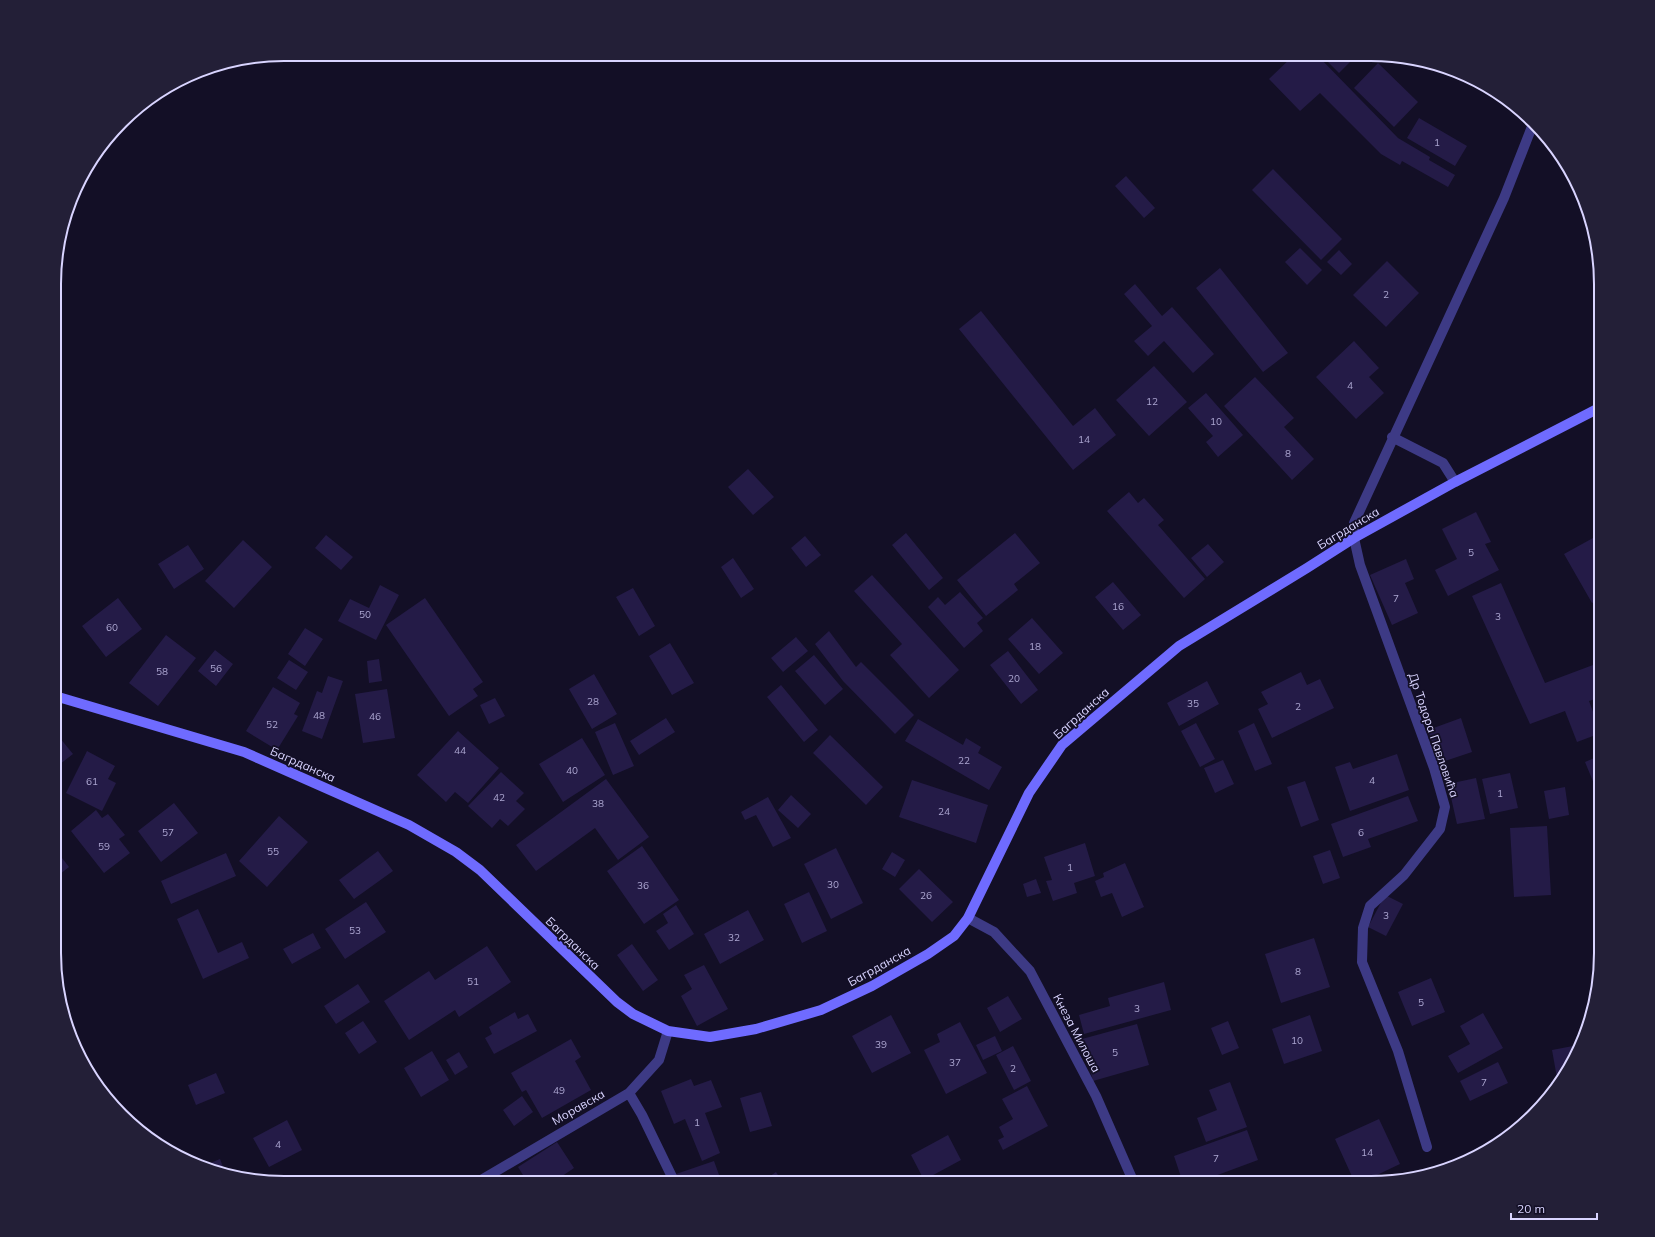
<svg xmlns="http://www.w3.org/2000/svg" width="1655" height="1237" viewBox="0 0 1655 1237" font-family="Mulish,sans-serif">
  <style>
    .building { fill: #241b47 }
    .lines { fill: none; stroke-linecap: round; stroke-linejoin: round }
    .street { stroke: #3d3a85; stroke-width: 10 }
    .secondary { stroke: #6f6bff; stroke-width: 10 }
    .labels { text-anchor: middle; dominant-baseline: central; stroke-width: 3.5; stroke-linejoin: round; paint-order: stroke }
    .number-label { font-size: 10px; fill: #aca6d1 }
    .street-label { font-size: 12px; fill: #d9d4ff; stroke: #130f26 }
    .rim { fill: none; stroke: #d9d4ff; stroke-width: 2 }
  </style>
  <rect width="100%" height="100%" fill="#130f26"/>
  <path class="building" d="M 1295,54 L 1316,54 L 1398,138 L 1430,157 L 1429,160 L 1455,175 L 1448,187 L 1402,161 L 1400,165 L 1381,154 L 1320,93 L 1300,111 L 1269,79 Z
    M 1320,54 L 1358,54 L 1339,73 Z
    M 1378,63 L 1418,102 L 1394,127 L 1354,88 Z
    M 1419,118 L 1467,146 L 1455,166 L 1407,138 Z
    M 1273,169 L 1342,239 L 1321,260 L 1252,190 Z
    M 1126,176 L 1155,208 L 1144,218 L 1115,186 Z
    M 1300,248 L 1322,270 L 1307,285 L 1285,262 Z
    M 1339,250 L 1352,264 L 1341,275 L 1327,262 Z
    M 1387,261 L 1419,293 L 1386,327 L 1353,295 Z
    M 1220,268 L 1288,353 L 1263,372 L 1196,288 Z
    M 1135,284 L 1162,316 L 1172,307 L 1214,354 L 1193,373 L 1164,341 L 1148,356 L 1134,341 L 1152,326 L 1124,294 Z
    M 981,311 L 1073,426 L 1095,408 L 1116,435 L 1073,470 L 959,329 Z
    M 1354,341 L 1379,368 L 1369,377 L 1384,393 L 1356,419 L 1316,377 Z
    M 1154,366 L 1187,402 L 1149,436 L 1116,400 Z
    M 1255,377 L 1294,418 L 1284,427 L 1314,459 L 1292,480 L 1224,406 Z
    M 1206,393 L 1243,435 L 1218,457 L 1206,442 L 1213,436 L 1188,408 Z
    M 748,469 L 774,497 L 753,515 L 728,487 Z
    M 1129,492 L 1138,503 L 1144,498 L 1164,520 L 1158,525 L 1205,579 L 1184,598 L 1107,511 Z
    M 1476,512 L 1491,542 L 1485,544 L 1499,570 L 1448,596 L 1435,570 L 1457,559 L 1442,529 Z
    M 906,533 L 943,578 L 929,590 L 892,545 Z
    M 1015,533 L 1040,563 L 1014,584 L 1018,590 L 986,616 L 957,580 Z
    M 326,535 L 353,557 L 341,570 L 315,548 Z
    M 805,536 L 821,555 L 806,567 L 791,548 Z
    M 1593,538 L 1601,552 L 1601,598 L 1592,603 L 1564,554 Z
    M 243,540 L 272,567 L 234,608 L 205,581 Z
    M 1208,544 L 1224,562 L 1207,577 L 1191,558 Z
    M 188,545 L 204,569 L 174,589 L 158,564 Z
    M 733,558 L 754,589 L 741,598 L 721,567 Z
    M 1406,559 L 1414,579 L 1405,583 L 1418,613 L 1392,625 L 1370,575 Z
    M 872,575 L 959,670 L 929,698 L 890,655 L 902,644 L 854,591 Z
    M 55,578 L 62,589 L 55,594 Z
    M 1113,582 L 1141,615 L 1123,630 L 1095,597 Z
    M 1501,583 L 1545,683 L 1601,662 L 1601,697 L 1589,701 L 1601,733 L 1577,742 L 1565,711 L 1530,724 L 1472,596 Z
    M 380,585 L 399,595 L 376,640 L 338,621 L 350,599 L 369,608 Z
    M 633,588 L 655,626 L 639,636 L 616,597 Z
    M 960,592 L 983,618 L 977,623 L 983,631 L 964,648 L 928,607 L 938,597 L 945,605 Z
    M 118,598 L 142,629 L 106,657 L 82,626 Z
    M 425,598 L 483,682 L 473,689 L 478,696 L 449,716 L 386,625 Z
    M 1032,618 L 1063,653 L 1039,674 L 1008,639 Z
    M 305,628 L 323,639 L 305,666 L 288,654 Z
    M 829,631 L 856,667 L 861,662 L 914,715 L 895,734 L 843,681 L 815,644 Z
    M 166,635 L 196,658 L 158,706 L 129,683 Z
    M 796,637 L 808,651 L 783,672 L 771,658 Z
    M 670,643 L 694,683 L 672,695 L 649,656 Z
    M 215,650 L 233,664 L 216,686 L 198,671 Z
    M 1008,651 L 1038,690 L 1021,704 L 990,665 Z
    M 814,655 L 843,689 L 825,705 L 795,671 Z
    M 379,659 L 382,681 L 369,683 L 367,661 Z
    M 289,660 L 308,672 L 296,690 L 277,678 Z
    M 1301,672 L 1307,685 L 1320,679 L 1334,708 L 1272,738 L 1258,709 L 1268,704 L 1261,692 Z
    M 594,674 L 617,714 L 592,729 L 569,689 Z
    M 328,676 L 343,681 L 322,739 L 302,731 L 317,691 L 322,693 Z
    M 1207,681 L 1219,704 L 1179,726 L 1167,703 Z
    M 781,685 L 818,730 L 804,742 L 767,697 Z
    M 273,687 L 300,703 L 294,714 L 298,716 L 277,750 L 246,731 Z
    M 387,689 L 395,738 L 363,743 L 355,694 Z
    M 495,698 L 505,716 L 489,724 L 480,705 Z
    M 666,718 L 675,732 L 639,755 L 630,741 Z
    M 1461,718 L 1472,752 L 1439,763 L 1428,730 Z
    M 918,719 L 963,745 L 966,738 L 981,747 L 978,753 L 1002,767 L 989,790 L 905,741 Z
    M 615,723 L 634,766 L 613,775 L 595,732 Z
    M 1196,723 L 1215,759 L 1200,767 L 1181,731 Z
    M 1254,723 L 1272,764 L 1255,771 L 1238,731 Z
    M 458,731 L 499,768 L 468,803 L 455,792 L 446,802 L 417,775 Z
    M 55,732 L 73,754 L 55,768 Z
    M 830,735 L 883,787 L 866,805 L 813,753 Z
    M 582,738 L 605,775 L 563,802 L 539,764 Z
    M 87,751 L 115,766 L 108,779 L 116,783 L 102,811 L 66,793 Z
    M 1397,754 L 1409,790 L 1350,811 L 1335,767 L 1350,762 L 1353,769 Z
    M 1601,755 L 1601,789 L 1597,791 L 1585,762 Z
    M 1223,760 L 1234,784 L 1215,793 L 1204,768 Z
    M 501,772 L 524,793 L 516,801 L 525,809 L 508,826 L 500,819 L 492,828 L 468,806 Z
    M 1510,773 L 1518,808 L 1490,814 L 1482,779 Z
    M 1476,778 L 1485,819 L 1457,824 L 1448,784 Z
    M 606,779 L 649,837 L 618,860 L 595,828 L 536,871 L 516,845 Z
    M 912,780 L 988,805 L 976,843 L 899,817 Z
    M 1305,781 L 1319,820 L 1301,827 L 1287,787 Z
    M 1565,787 L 1569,815 L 1549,819 L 1544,791 Z
    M 791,795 L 811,814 L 798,828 L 778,810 Z
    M 1408,796 L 1418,821 L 1368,839 L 1371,847 L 1343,857 L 1331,824 Z
    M 768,797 L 791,838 L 773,847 L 756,815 L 745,820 L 741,812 Z
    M 174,803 L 198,833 L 161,862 L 138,831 Z
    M 96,810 L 102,818 L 108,814 L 125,835 L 119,839 L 130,853 L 104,873 L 71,831 Z
    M 279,816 L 308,842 L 267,887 L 239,861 Z
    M 1547,826 L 1551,895 L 1514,897 L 1510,828 Z
    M 1085,843 L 1095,876 L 1074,883 L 1077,893 L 1053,901 L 1046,881 L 1052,880 L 1044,857 Z
    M 642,846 L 679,900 L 644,924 L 607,871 Z
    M 836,848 L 863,903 L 831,919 L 804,864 Z
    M 55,849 L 69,867 L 55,878 Z
    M 1330,850 L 1340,878 L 1323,884 L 1313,856 Z
    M 378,851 L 393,871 L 354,899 L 339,880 Z
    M 892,852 L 905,860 L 895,877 L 882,869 Z
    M 226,853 L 236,876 L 171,904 L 161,881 Z
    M 1125,863 L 1144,907 L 1122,917 L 1112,893 L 1101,897 L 1095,881 L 1104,877 L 1103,873 Z
    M 919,869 L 953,902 L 932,922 L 899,889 Z
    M 1036,879 L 1041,893 L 1027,897 L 1023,884 Z
    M 809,892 L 827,931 L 802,943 L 784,904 Z
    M 1385,895 L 1403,904 L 1386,936 L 1368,927 Z
    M 366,902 L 386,932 L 345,959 L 325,929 Z
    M 676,905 L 694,934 L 669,950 L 656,931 L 668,923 L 663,914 Z
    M 198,909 L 218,953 L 242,942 L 249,958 L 203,979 L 177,919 Z
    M 748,910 L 764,940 L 720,964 L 704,934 Z
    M 313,933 L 321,948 L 292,964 L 283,949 Z
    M 1314,938 L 1330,987 L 1281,1003 L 1265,954 Z
    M 632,944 L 658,980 L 643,991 L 617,955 Z
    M 487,946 L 511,982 L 459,1017 L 455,1010 L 409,1040 L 384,1001 L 429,971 L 435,980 Z
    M 704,965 L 728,1009 L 697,1026 L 681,996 L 692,989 L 684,975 Z
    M 1431,978 L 1445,1012 L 1412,1026 L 1398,992 Z
    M 1164,982 L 1171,1010 L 1084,1034 L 1079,1015 L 1110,1006 L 1108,998 Z
    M 358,984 L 370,1002 L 336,1024 L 324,1006 Z
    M 1008,996 L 1022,1019 L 1000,1032 L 987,1008 Z
    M 515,1012 L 518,1019 L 528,1014 L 537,1031 L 494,1054 L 485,1038 L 492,1034 L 489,1027 Z
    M 1483,1013 L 1503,1048 L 1458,1073 L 1448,1056 L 1470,1044 L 1460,1026 Z
    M 891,1015 L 911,1053 L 872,1073 L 852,1036 Z
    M 1310,1015 L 1322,1051 L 1284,1064 L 1272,1029 Z
    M 363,1021 L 377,1042 L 359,1054 L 345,1033 Z
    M 1228,1021 L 1239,1048 L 1222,1055 L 1211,1028 Z
    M 960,1022 L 987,1073 L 946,1094 L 924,1050 L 940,1042 L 937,1034 Z
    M 1137,1024 L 1149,1065 L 1093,1081 L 1082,1039 Z
    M 995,1036 L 1002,1051 L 983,1060 L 976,1045 Z
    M 571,1039 L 581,1057 L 575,1061 L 591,1090 L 542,1118 L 526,1090 L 522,1092 L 511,1073 Z
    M 1013,1046 L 1031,1081 L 1014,1090 L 996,1055 Z
    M 1573,1046 L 1575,1055 L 1561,1077 L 1557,1078 L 1552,1050 Z
    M 432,1051 L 449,1080 L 421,1097 L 404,1068 Z
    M 459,1052 L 468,1067 L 455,1075 L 446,1060 Z
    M 1498,1062 L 1508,1083 L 1470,1101 L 1460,1081 Z
    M 216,1073 L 225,1093 L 196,1105 L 188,1085 Z
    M 691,1079 L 694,1086 L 711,1080 L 722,1107 L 705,1113 L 720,1153 L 702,1161 L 685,1119 L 674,1124 L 661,1091 Z
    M 1230,1082 L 1247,1127 L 1206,1142 L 1197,1118 L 1217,1110 L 1209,1090 Z
    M 1027,1086 L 1048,1126 L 1003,1150 L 998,1140 L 1004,1137 L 999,1127 L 1013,1119 L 1002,1099 Z
    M 761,1092 L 772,1126 L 750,1132 L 740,1098 Z
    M 522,1096 L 533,1112 L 514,1126 L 503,1110 Z
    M 1379,1119 L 1400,1164 L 1360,1183 L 1355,1183 L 1335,1139 Z
    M 287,1120 L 302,1150 L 269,1167 L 253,1138 Z
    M 1247,1130 L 1258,1160 L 1196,1183 L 1183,1183 L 1174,1156 Z
    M 948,1135 L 961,1160 L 924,1180 L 911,1155 Z
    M 557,1142 L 574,1168 L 552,1183 L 528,1183 L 518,1167 Z
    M 220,1159 L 225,1172 L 201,1167 Z
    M 714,1161 L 722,1183 L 679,1183 L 676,1174 Z
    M 776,1172 L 783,1183 L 760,1183 Z
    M 512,1175 L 518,1183 L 501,1183 Z"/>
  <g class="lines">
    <path class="street" d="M 1392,437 L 1443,463 L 1455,482
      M 968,918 L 994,932 L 1030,971 L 1096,1096 L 1134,1183
      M 629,1093 L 642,1115 L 675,1183
      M 1427,1147 L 1398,1051 L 1362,962 L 1363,928 L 1370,906 L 1404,875 L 1440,829 L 1445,807 L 1434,768 L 1360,565 L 1354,538 L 1354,523 L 1504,198 L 1533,124
      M 476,1183 L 629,1093 L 659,1060 L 668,1031"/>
    <path class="secondary" d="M 55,696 L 244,752 L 409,825 L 456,852 L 480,870 L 617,1002 L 633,1014 L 668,1031 L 710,1037 L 756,1029 L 821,1010 L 872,986 L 928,954 L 954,936 L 968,918 L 1029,793 L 1062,745 L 1179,646 L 1307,568 L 1354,538 L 1455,482 L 1601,407"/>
  </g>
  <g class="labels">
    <g class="number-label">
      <text x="1437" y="142">1</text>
      <text x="1386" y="294">2</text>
      <text x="1350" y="385">4</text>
      <text x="1152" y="401">12</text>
      <text x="1216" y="421">10</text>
      <text x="1084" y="439">14</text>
      <text x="1288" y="453">8</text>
      <text x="1471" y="552">5</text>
      <text x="1396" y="598">7</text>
      <text x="1118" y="606">16</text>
      <text x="365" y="614">50</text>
      <text x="1498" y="616">3</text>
      <text x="112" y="627">60</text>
      <text x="1035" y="646">18</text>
      <text x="216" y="668">56</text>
      <text x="162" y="671">58</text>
      <text x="1014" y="678">20</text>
      <text x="593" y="701">28</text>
      <text x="1193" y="703">35</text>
      <text x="1298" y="706">2</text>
      <text x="319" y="715">48</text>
      <text x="375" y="716">46</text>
      <text x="272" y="724">52</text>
      <text x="460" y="750">44</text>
      <text x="964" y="760">22</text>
      <text x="572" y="770">40</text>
      <text x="1372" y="780">4</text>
      <text x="92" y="781">61</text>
      <text x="1500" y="793">1</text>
      <text x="499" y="797">42</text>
      <text x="598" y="803">38</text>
      <text x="944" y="811">24</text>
      <text x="168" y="832">57</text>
      <text x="1361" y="832">6</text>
      <text x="104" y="846">59</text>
      <text x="273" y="851">55</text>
      <text x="1070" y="867">1</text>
      <text x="833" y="884">30</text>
      <text x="643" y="885">36</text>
      <text x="926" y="895">26</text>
      <text x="1386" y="915">3</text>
      <text x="355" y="930">53</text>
      <text x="734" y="937">32</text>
      <text x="1298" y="971">8</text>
      <text x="473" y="981">51</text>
      <text x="1421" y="1002">5</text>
      <text x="1137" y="1008">3</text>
      <text x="1297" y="1040">10</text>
      <text x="881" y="1044">39</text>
      <text x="1115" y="1052">5</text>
      <text x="955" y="1062">37</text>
      <text x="1013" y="1068">2</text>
      <text x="1484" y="1082">7</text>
      <text x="559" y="1090">49</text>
      <text x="697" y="1122">1</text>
      <text x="278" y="1144">4</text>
      <text x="1367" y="1152">14</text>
      <text x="1216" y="1158">7</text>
    </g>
    <g class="street-label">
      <text transform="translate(1348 528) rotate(-31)">Багрданска</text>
      <text transform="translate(1081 713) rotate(-42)">Багрданска</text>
      <text transform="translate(1434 735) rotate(71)">Др Тодора Павловића</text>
      <text transform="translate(303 764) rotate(24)">Багрданска</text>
      <text transform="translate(573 943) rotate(44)">Багрданска</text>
      <text transform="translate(879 966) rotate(-29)">Багрданска</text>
      <text transform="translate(1077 1033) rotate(62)">Кнеза Милоша</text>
      <text transform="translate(578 1107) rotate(-30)">Моравска</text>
    </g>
  </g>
  <path d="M0 0H1655V1237H0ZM284 61H1371A223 223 0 0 1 1594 284V953A223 223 0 0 1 1371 1176H284A223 223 0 0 1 61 953V284A223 223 0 0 1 284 61Z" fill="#231f37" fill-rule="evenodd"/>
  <path class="rim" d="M284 61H1371A223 223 0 0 1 1594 284V953A223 223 0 0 1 1371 1176H284A223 223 0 0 1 61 953V284A223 223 0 0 1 284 61Z"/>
  <path d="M1511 1213v6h86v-6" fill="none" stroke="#d9d4ff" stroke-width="2"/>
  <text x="1517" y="1213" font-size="12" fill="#d9d4ff" stroke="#130f26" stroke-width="3" paint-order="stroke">20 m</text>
</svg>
